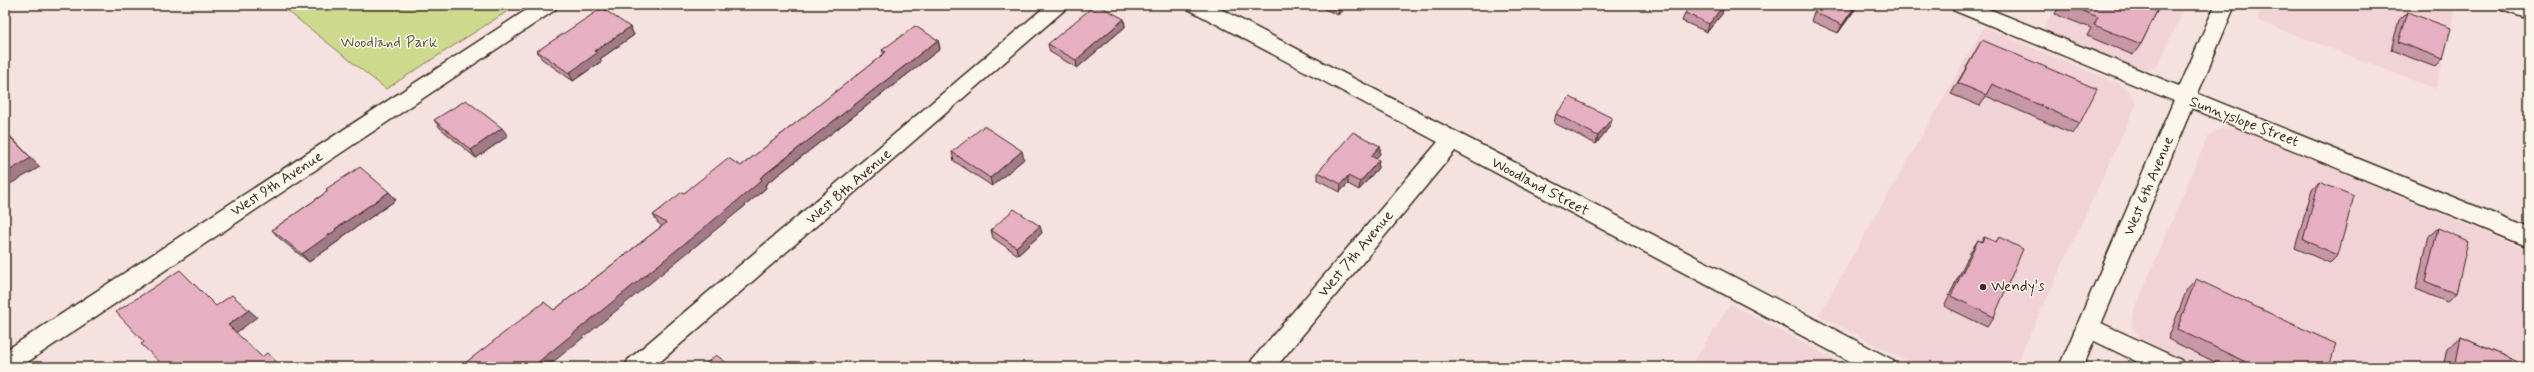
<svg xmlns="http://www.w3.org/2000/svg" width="2534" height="372" viewBox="0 0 2534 372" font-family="Mynerve,sans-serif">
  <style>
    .built { fill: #f1d2d6 }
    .green { fill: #cdda8e; stroke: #848256 }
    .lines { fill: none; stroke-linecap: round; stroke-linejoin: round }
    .minor-casing { stroke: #3b2a1e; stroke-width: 3 }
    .tertiary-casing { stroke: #3b2a1e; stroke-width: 3 }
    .primary-casing { stroke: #3b2a1e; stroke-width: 3 }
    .minor { fill: #fbf7ec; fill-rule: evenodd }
    .tertiary { fill: #fbf7ec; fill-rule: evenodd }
    .primary { fill: #fbf7ec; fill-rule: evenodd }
    .wall { fill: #c796a7; stroke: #3b2a1e }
    .shaded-wall { fill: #a27a88; stroke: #3b2a1e }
    .building { fill: #e7afc2; stroke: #3b2a1e }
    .poi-dot { fill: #3b2a1e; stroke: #fbf7ec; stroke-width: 1.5 }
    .labels { text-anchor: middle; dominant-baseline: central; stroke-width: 3; stroke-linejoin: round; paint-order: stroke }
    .park-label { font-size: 15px; fill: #60563a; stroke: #fbf7ec }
    .street-label { font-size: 15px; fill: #3b2a1e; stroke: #fbf7ec }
    .poi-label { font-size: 15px; fill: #3b2a1e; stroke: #fbf7ec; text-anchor: start }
  </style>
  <rect width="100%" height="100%" fill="#f5e1df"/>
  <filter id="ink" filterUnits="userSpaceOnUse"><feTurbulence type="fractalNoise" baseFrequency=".025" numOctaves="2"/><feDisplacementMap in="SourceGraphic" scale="8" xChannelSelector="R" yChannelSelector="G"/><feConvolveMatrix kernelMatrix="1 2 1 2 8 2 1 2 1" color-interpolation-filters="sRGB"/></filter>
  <g filter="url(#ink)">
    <path class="built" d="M 2056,5 L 2186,5 L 2158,66 L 2145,71 L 2043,30 Z
      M 2262,5 L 2456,5 L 2436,89 L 2257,20 Z
      M 1984,27 L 2119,84 L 2128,90 L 2137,103 L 2015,367 L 1919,367 L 1819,315 Z
      M 2227,128 L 2240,130 L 2529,251 L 2529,367 L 2195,367 L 2140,338 L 2132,327 L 2132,316 L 2208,136 L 2218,130 Z
      M 1730,304 L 1849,367 L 1691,367 Z"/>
    <path class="green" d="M 280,5 L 517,5 L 386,89 Z"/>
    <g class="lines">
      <g class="minor-casing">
        <path id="minor" d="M 1047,5 L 1070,5 L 654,367 L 625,367 L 628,360 Z
          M 1187,5 L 1213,5 L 1893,360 L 1896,367 L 1861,367 L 1455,151 L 1276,367 L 1249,367 L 1252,360 L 1438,142 L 1190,10 Z
          M 1950,5 L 1979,5 L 2529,228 L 2529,247 L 1953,10 Z
          M 2499,5 L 2529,5 L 2529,19 L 2502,10 Z
          M 2088,317 L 2181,360 L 2184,367 L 2148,367 L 2080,334 L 2076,327 L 2080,320 Z"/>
      </g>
      <g class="tertiary-casing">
        <path id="tertiary" d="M 534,5 L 558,5 L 555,10 L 20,367 L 5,367 L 5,351 Z"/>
      </g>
      <g class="primary-casing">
        <path id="primary" d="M 2215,5 L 2235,5 L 2083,367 L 2059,367 Z"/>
      </g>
      <use href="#minor" class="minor"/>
      <use href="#tertiary" class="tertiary"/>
      <use href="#primary" class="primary"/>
    </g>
    <path class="wall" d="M 1318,5 L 1347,5 L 1338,15 L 1318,6 Z
      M 1724,5 L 1722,14 L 1707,32 L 1682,21 L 1685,13 Z
      M 2060,5 L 2160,5 L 2141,44 L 2133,55 L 2087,36 L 2091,28 L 2055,14 Z
      M 1857,7 L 1838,33 L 1811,21 L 1814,12 Z
      M 2407,12 L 2443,59 L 2435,67 L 2391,50 L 2399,20 Z
      M 1124,19 L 1125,27 L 1077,68 L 1050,52 L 1048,44 Z
      M 630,27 L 634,35 L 600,59 L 602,61 L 573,81 L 542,59 L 537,51 Z
      M 938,40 L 940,49 L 765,185 L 766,188 L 740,210 L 554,310 L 662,226 L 658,223 L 653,215 L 684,193 L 741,166 L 884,54 L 882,50 Z
      M 1982,40 L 2080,123 L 2073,134 L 1986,96 L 1980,106 L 1951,94 Z
      M 1556,114 L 1612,118 L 1610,126 L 1596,144 L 1554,123 Z
      M 434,120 L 508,136 L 476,158 L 440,128 Z
      M 1380,146 L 1380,154 L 1376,158 L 1378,168 L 1359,190 L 1348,184 L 1340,192 L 1318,180 L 1318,172 Z
      M 952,152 L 1024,159 L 992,186 L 954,161 Z
      M 2319,182 L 2338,255 L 2330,263 L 2295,248 L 2312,190 Z
      M 326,189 L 389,192 L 396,200 L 342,237 L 343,238 L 309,262 L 279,238 L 272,230 L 328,191 Z
      M 2438,228 L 2456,294 L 2447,302 L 2416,289 L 2429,236 Z
      M 991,230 L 1042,233 L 1018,255 L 993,238 Z
      M 1984,237 L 1996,242 L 1999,237 L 1994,317 L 1987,327 L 1944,306 L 1971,251 L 1978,240 L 1981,242 Z
      M 2196,279 L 2329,367 L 2225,367 L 2168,339 L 2187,289 Z
      M 2461,337 L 2529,367 L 2443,367 L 2447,349 Z"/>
    <path class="shaded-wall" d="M 1340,5 L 1347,5 L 1338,15 L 1339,7 Z
      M 1724,5 L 1722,14 L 1707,32 L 1709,24 Z
      M 1856,5 L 1857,5 L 1838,33 L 1842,25 Z
      M 1124,19 L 1125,27 L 1077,68 L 1076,60 Z
      M 630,27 L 634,35 L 600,59 L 602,61 L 573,81 L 569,73 L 595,51 Z
      M 938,40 L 940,49 L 765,185 L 766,188 L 740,210 L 547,367 L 532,367 L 760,178 Z
      M 1612,118 L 1610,126 L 1596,144 L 1598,136 Z
      M 502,128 L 508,136 L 476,158 L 471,150 Z
      M 5,131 L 40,167 L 5,187 Z
      M 1380,146 L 1380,154 L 1371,164 L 1371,156 Z
      M 1022,151 L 1024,159 L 992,186 L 990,178 Z
      M 1379,160 L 1378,168 L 1359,190 L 1360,182 Z
      M 1348,176 L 1348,184 L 1340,192 L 1341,184 Z
      M 389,192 L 396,200 L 342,237 L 343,238 L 309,262 L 302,254 L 335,229 Z
      M 1040,226 L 1042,233 L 1018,255 L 1016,247 Z
      M 249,310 L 257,317 L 236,333 L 228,325 Z"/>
    <path class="building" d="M 1095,5 L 1098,5 L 1124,19 L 1076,60 L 1048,44 Z
      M 1691,5 L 1724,5 L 1709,24 L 1685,13 Z
      M 1820,5 L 1856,5 L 1842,25 L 1814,12 Z
      M 2068,5 L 2160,5 L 2141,44 L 2094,25 L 2098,17 Z
      M 602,8 L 630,27 L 595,51 L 597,53 L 569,73 L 537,51 Z
      M 2407,12 L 2451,28 L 2443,59 L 2398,42 Z
      M 915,26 L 938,40 L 760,178 L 762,180 L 736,202 L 532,367 L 460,367 L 544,302 L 554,310 L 666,223 L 653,215 L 682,192 L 684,193 L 728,158 L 741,166 L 886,52 L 882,50 Z
      M 1982,40 L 2097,89 L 2080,123 L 1992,84 L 1986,95 L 1958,83 Z
      M 1570,97 L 1612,118 L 1598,136 L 1556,114 Z
      M 466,100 L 502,128 L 471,150 L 434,120 Z
      M 984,126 L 1022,151 L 990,178 L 952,152 Z
      M 5,132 L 31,158 L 5,173 Z
      M 1353,132 L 1380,146 L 1371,156 L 1379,160 L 1360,182 L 1348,176 L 1341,184 L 1318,172 Z
      M 360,167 L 389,192 L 335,229 L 336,230 L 302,254 L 272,230 L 328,191 L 326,189 Z
      M 2319,182 L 2354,196 L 2338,255 L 2303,240 Z
      M 1014,209 L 1040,226 L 1016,247 L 991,230 Z
      M 2438,228 L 2468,241 L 2456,294 L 2425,281 Z
      M 1984,237 L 1996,242 L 1999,237 L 2023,249 L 1994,317 L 1951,296 L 1978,240 L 1982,242 Z
      M 180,270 L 216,306 L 232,295 L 249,310 L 228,325 L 262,357 L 267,353 L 282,367 L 165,367 L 141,344 L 144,342 L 116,312 Z
      M 2196,279 L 2336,344 L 2329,367 L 2256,367 L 2177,329 Z
      M 2461,337 L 2529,367 L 2455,367 Z
      M 716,355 L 732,367 L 702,367 Z"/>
  </g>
  <circle class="poi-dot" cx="1983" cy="287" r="4"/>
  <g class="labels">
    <g class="park-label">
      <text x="389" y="43">Woodland Park</text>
    </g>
    <g class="street-label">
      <text transform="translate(2244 122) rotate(21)">Sunnyslope Street</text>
      <text transform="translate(277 184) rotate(-33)">West 9th Avenue</text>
      <text transform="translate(2149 186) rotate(-67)">West 6th Avenue</text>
      <text transform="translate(849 187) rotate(-41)">West 8th Avenue</text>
      <text transform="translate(1540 187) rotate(28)">Woodland Street</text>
      <text transform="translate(1356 254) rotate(-50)">West 7th Avenue</text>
    </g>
    <g class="poi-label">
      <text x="1991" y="287">Wendy's</text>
    </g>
  </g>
  <rect width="2534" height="372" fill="none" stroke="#fbf7ec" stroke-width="20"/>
  <rect x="10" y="10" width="2514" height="352" fill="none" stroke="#3b2a1e" stroke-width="1.5" filter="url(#ink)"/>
</svg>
